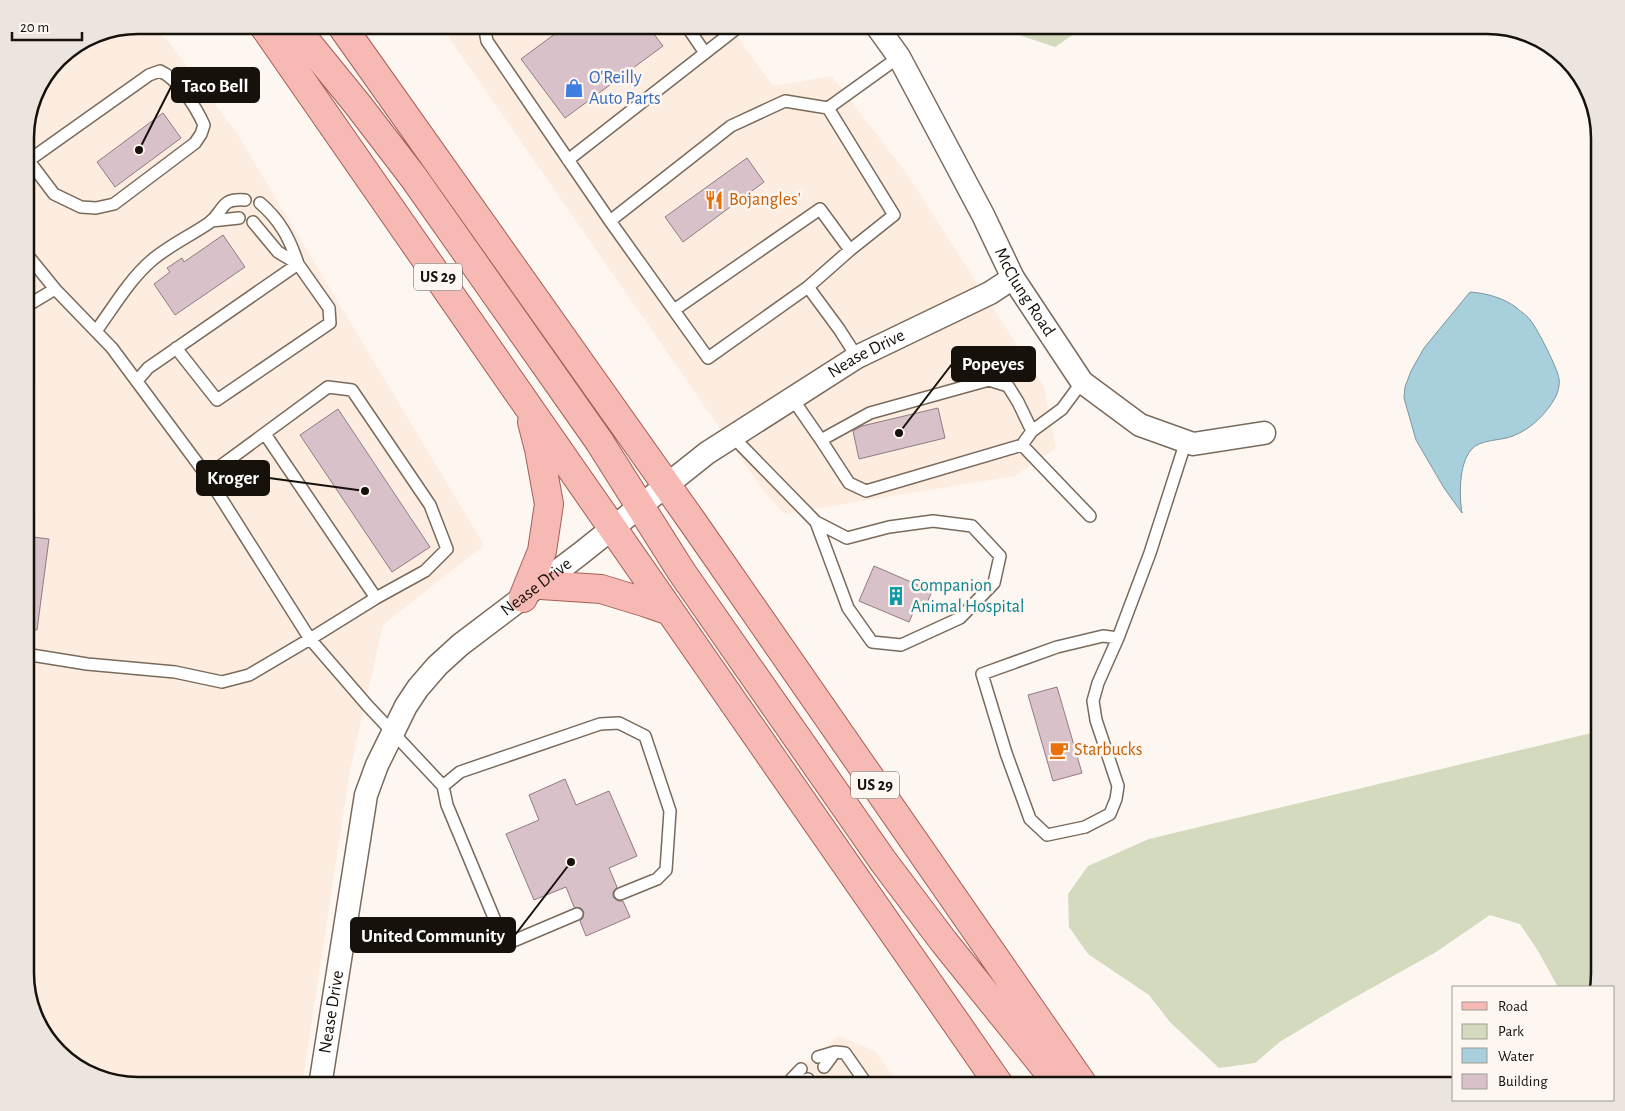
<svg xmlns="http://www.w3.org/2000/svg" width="1625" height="1111" viewBox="0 0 1625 1111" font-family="'Alegreya Sans',sans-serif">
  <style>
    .built { fill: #fcede0 }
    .green { fill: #d4dabd }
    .water { fill: #a8cfdc; stroke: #7c969d }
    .building { fill: #d9c1c9; stroke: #917b83 }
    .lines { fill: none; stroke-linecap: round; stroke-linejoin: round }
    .service-casing { stroke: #7a6a5b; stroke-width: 14 }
    .minor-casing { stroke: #7a6a5b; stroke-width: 25 }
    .primary-casing { stroke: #a46058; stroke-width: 30 }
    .service { stroke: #fff; stroke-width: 11 }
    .minor { stroke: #fff; stroke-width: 22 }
    .primary { stroke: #f6b9b4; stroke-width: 28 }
    .labels { text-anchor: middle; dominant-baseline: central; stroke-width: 5; stroke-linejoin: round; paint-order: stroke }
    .shield { fill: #fef6f0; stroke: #5c5650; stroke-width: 1 }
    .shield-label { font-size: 16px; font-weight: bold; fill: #17110b }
    .shop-label { font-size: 18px; fill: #366cbe; stroke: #fef6f0; text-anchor: start }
    .food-label { font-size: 18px; fill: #c56008; stroke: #fef6f0; text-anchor: start }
    .street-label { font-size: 18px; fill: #17110b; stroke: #fef6f0 }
    .culture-label { font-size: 18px; fill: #0d838f; stroke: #fef6f0; text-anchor: start }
    .rim { fill: none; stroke: #17110b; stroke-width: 2.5 }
    .leader { fill: none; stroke: #17110b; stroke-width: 2 }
    .callout-dot { fill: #17110b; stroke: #fef6f0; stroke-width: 2 }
    .callout { fill: #17110b; stroke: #17110b; stroke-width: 2 }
    .callout-label { font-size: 19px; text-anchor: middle; font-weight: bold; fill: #fff }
  </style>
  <rect width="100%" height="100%" fill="#fef6f0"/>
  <path class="built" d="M 138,25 L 147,25 L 169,42 L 236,132 L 484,545 L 383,625 L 350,770 L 302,1086 L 138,1086 L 75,1067 L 40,1029 L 25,980 L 25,131 L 34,95 L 58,58 L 95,34 Z
    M 440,25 L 729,25 L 773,86 L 832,76 L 907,174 L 1044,387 L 1056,448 L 1015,476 L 784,514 L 762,489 Z
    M 839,1036 L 875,1051 L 900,1086 L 777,1086 Z"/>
  <path class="green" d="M 1002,25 L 1087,25 L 1055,47 L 1007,31 Z
    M 1600,731 L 1600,973 L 1596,987 L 1558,987 L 1538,951 L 1520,924 L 1490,915 L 1436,952 L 1343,1004 L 1281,1041 L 1255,1063 L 1219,1068 L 1170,1022 L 1149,995 L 1088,954 L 1069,927 L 1068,894 L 1088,866 L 1149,839 Z"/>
  <path class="water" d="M 1470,292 C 1486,293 1504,298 1517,308 C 1521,312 1528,316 1531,321 C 1538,330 1558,369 1559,379 C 1560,384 1558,393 1555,398 C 1546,414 1531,429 1513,436 C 1501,441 1479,439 1471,450 C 1459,464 1459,495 1462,513 L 1444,488 L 1416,440 L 1404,398 L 1405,387 L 1411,371 L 1424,348 Z"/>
  <path class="building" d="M 567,25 L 647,25 L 663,46 L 565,118 L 521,59 Z
    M 163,113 L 181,138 L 115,187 L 97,162 Z
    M 747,158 L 764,182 L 683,242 L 665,217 Z
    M 223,235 L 245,267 L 175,315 L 154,284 L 170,272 L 167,268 L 182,258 L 184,262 Z
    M 938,408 L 945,438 L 859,459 L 853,431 L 862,426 Z
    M 338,409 L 430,547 L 392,572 L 300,435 Z
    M 25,536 L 49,539 L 37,630 L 25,629 Z
    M 874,566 L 932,591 L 925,608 L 917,604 L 909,622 L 859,601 Z
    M 1057,687 L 1082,773 L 1053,781 L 1028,695 Z
    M 565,779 L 576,805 L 609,791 L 637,856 L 609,868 L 617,887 L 613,892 L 613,897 L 618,901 L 623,901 L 630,917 L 586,936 L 580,921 L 583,918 L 584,912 L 581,908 L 574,907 L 566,887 L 534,900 L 506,834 L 539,820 L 529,795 Z"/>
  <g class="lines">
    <g class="service-casing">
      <path id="service" d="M 484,25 L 487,41 L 610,221 L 708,358 L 808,287
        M 686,25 L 705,53
        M 568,160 L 741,25
        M 25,163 L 149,75 L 160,71 C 178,79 196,107 204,125 L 201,134 L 195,143 L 114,204 L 96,208 L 81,207 L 54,194 L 29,161
        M 260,203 C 280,220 290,239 298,264
        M 211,221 L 239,218
        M 610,221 L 731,126 L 785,101 L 828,108
        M 253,222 L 278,252 L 298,264
        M 25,252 L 55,289 L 112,348 L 207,476 L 310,639 L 367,705 L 443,786 L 460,772 L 600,724 L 619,723 L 645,736 L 670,811 L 666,870 L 657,879 L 620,894
        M 25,307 L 55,289
        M 674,310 L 820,209 L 850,250
        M 96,331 C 113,308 129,280 151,261 C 168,246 190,236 209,223 C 225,211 219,198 245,200
        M 857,357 L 839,329 L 808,287 L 850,250 L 894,215 L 828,108 L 899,57
        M 137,381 L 148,368 L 298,264 L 329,308 L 330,323 L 217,400 L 176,348
        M 792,398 L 821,440
        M 1032,431 L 1018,402 L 1008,386 L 989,380 L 870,413 L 821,440 L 849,483 L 866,491 L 1022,445 L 1032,431 L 1062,409 L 1082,382
        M 265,434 L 376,598
        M 733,437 L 816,522 L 847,538 L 889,527 L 933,521 L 972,526 L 1000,556 L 994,583 L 960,618 L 901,645 L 872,642 L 848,608 L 816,522
        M 1022,445 L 1090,516
        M 1118,638 L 1103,636 L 1057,647 L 982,674 L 1006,753 L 1030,819 L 1047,835 L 1085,827 L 1110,814 L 1116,799 L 1118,786 L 1096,720 L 1093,701 L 1098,683 L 1118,638 L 1150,553 L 1186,441
        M 25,654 L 87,664 L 175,672 L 222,682 L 249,675 L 310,639 L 376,598 L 425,571 L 447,549 L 430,505 L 352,390 L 328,387 L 207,476
        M 443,786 L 447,805 L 497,925 L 511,942 L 577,914
        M 818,1057 L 835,1052 L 845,1053 L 868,1086
        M 824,1067 L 835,1052
        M 785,1086 L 801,1069
        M 789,1086 L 808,1079"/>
    </g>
    <g class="minor-casing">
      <g id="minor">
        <path id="s1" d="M 876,25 L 899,57 L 983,215 L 1013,278 L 1082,382 L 1140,425 L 1193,444 L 1264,433"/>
        <path id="s2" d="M 320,1086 L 366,795 L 377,765 L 406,706 L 418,688 L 437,666 L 460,645 L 580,554 L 707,453 L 857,357 L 990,293 L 1013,278"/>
      </g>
    </g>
    <g class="primary-casing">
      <path id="primary" d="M 263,25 L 1000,1086
        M 293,25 L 358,105 L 414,178 L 599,441 L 681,571 L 883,861 L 944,942 L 1060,1086
        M 341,25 L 692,521 L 1084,1086
        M 541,585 L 601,589 L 647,603 L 670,611
        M 523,598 L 542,551 L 549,504 L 539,449 L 532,422"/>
    </g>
    <use href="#service" class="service"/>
    <use href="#minor" class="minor"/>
    <use href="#primary" class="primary"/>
  </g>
  <defs>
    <g id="shop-bare" transform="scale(1.5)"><path d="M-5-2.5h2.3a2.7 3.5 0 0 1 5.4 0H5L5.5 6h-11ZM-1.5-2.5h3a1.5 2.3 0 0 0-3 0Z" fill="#3f7fe0" stroke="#fef6f0" stroke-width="2.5" paint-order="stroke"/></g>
    <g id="restaurant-bare" transform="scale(1.5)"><path d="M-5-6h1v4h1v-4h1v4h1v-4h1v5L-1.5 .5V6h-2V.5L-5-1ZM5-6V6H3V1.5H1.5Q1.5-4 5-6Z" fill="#e8710a" stroke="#fef6f0" stroke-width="2.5" paint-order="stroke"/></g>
    <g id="building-bare" transform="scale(1.5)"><path d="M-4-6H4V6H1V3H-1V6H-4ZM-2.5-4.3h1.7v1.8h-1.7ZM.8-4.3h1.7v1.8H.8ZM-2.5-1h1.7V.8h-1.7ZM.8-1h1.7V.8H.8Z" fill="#0f9aa8" stroke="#fef6f0" stroke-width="2.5" paint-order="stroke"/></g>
    <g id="cafe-bare" transform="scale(1.5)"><path d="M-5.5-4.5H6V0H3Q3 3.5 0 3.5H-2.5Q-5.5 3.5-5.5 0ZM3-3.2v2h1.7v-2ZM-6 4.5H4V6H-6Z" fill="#e8710a" stroke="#fef6f0" stroke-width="2.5" paint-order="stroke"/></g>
  </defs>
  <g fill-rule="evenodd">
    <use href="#shop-bare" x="574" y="88"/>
    <use href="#restaurant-bare" x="714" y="200"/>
    <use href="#building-bare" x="896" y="596"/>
    <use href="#cafe-bare" x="1059" y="750"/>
  </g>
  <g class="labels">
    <g class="shield">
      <rect x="414" y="263.5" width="48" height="27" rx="4"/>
      <rect x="851" y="771.5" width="48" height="27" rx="4"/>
    </g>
    <g class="shield-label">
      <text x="438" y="277">US 29</text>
      <text x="875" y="785">US 29</text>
    </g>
    <g class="shop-label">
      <text x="589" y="78">O'Reilly<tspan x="589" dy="21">Auto Parts</tspan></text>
    </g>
    <g class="food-label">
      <text x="729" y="200">Bojangles'</text>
      <text x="1074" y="750">Starbucks</text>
    </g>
    <g class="street-label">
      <text stroke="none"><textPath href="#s1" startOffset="306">McClung Road</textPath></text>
      <text stroke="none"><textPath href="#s2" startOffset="975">Nease Drive</textPath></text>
      <text stroke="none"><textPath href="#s2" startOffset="570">Nease Drive</textPath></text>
      <text stroke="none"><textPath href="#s2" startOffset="75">Nease Drive</textPath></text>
    </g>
    <g class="culture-label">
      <text x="911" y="586">Companion<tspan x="911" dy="21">Animal Hospital</tspan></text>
    </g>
  </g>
  <path d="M0 0H1625V1111H0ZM138 34H1487A104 104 0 0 1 1591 138V973A104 104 0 0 1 1487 1077H138A104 104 0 0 1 34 973V138A104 104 0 0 1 138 34Z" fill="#ece4de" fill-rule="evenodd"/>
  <path class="rim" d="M138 34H1487A104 104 0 0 1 1591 138V973A104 104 0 0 1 1487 1077H138A104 104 0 0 1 34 973V138A104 104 0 0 1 138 34Z"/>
  <path class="leader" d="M139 150L172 85M899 433L952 364M365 491L269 478M571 862L515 935"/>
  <g class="callout-dot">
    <circle cx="139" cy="150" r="5"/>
    <circle cx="899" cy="433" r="5"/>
    <circle cx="365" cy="491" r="5"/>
    <circle cx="571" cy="862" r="5"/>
  </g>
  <g class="callout">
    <rect x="172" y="68" width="87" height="34" rx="5"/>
    <rect x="952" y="347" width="83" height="34" rx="5"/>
    <rect x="197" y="461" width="72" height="34" rx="5"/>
    <rect x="351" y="918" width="164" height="34" rx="5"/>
  </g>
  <g class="callout-label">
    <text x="215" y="92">Taco Bell</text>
    <text x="993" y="370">Popeyes</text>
    <text x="233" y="484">Kroger</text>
    <text x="433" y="942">United Community</text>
  </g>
  <rect x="1452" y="986" width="162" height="115" fill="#fef6f0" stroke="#a29a94"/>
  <rect x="1462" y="1002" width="25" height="8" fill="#f6b9b4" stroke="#a29a94"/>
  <text x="1498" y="1011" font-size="15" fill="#17110b">Road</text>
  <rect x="1462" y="1024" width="25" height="15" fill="#d4dabd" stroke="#a29a94"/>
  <text x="1498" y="1036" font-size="15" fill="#17110b">Park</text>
  <rect x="1462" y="1048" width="25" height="15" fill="#a8cfdc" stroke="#a29a94"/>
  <text x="1498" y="1061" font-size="15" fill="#17110b">Water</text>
  <rect x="1462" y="1074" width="25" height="15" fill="#d9c1c9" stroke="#a29a94"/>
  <text x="1498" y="1086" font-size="15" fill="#17110b">Building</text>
  <path d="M12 32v8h70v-8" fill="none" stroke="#17110b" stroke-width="2.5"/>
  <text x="20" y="32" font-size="15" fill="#17110b" stroke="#fef6f0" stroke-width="4" paint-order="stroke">20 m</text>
</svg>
